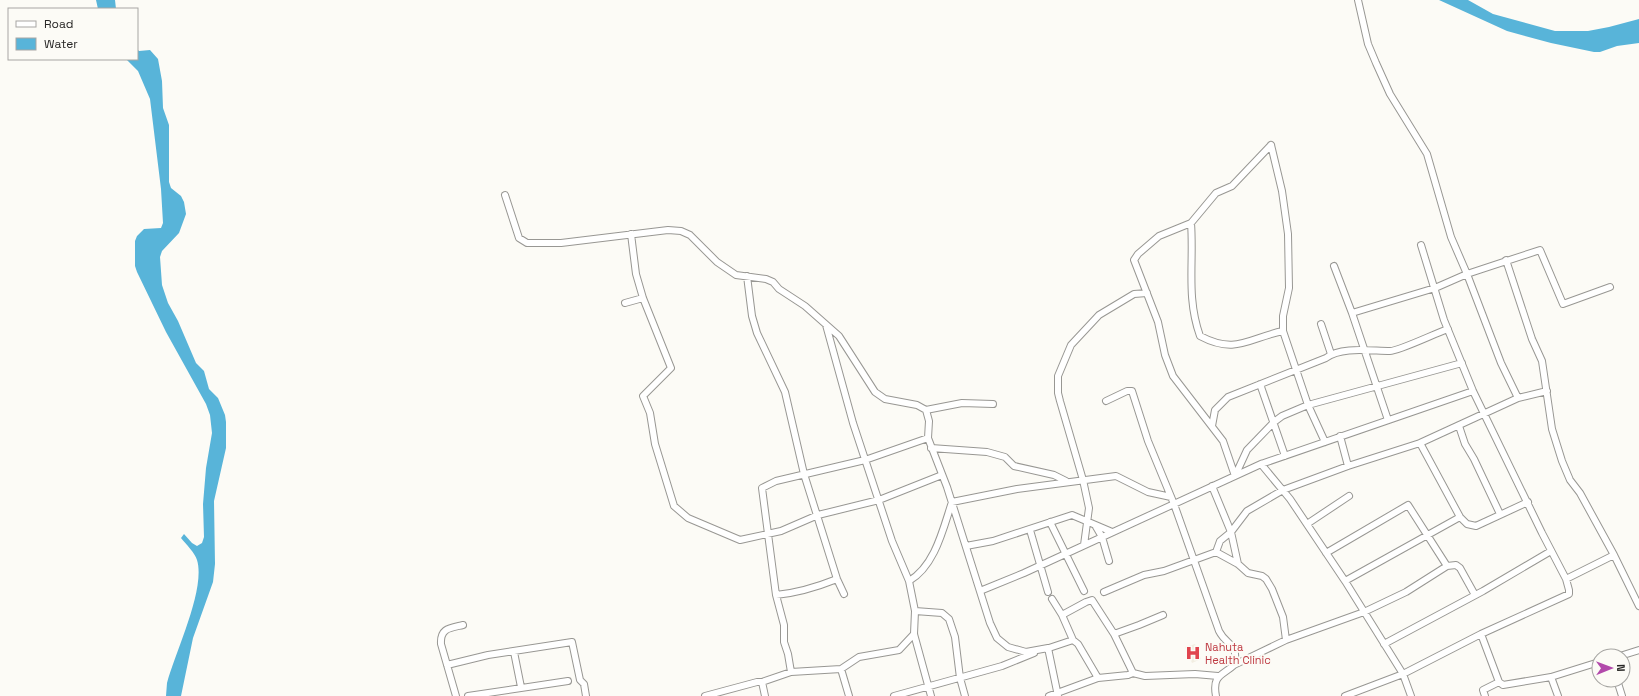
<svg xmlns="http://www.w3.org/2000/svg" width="1639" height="696" viewBox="0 0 1639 696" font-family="'Space Grotesk',sans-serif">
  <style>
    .built { fill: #f2eee2 }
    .water { fill: #58b4d9 }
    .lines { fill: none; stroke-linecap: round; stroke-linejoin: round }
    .minor-casing { stroke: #989793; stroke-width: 8 }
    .minor { stroke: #fff; stroke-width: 6 }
    .labels { text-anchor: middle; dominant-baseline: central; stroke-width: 4; stroke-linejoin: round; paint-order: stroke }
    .health-label { font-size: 11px; fill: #be3a42; stroke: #fcfbf6; text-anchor: start }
  </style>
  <rect width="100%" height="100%" fill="#fcfbf6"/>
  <path class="built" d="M 1195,644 L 1201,659 L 1192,663 L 1185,647 Z"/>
  <path class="water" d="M 96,0 L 115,0 L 116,9 L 98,9 Z
    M 1439,0 L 1468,0 L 1493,14 L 1555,31 L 1588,31 L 1609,27 L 1639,19 L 1639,43 L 1617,46 L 1600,52 L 1594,52 L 1551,43 L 1507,31 Z
    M 137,49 L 139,51 L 150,50 L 158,59 L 162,81 L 163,108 L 169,125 L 169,182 L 171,188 L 181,196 L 184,202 L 186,214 L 179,233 L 162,251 L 160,257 L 162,285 L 168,303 L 178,321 L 196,363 L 204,371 L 209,389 L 218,398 L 225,415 L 226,422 L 226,448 L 214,501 L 215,564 L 213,582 L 193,638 L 181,696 L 166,696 L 167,683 C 175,653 206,589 197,560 C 195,553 186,544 181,538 L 184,534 L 192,543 L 197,546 L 202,543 L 204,537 L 203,504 L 206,468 L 212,433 L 210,415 L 206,404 L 166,332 L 137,272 L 135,266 L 135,241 L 137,236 L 144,229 L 161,228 L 163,223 L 161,189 L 150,99 L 138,71 L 126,59 L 137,59 Z"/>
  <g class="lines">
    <g class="minor-casing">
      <path id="minor" d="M 1271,145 L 1232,186 L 1216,193 L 1191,223 L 1159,236 L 1138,254 L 1134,260 L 1158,322 L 1165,355 L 1173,376 L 1223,441 L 1235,476 L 1247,450 L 1274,422 L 1282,416 L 1308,405 L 1462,363
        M 1271,145 L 1282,191 L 1288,234 L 1289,288 L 1283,316 L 1283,331 L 1308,405 L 1325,442
        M 505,195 L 519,238 L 527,243 L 561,243 L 668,230 L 681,231 L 690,235 L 717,262 L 736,275 L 766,279 L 773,282 L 779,289 L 805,306 L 839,336 L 875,392 L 885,399 L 917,405 L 926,410 L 929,421 L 928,438 L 947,487 L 990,623 L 997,638 L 1008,647 L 1026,652 L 1048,648 L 1058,696
        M 1191,223 C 1194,262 1186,297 1200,336 C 1236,355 1249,338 1283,331
        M 631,234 L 636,274 L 643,298 L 671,368 L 643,396 L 650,413 L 655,444 L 674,506 L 688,518 L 740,540 L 781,531 L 818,515 L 879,500 L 942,475
        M 1506,260 L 1532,339 L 1542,361 L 1552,429 L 1562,461 L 1570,480 L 1580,493 L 1614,555 L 1639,606
        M 1334,266 L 1352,313 L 1388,420
        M 747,276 L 752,316 L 757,333 L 785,392 L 804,474 L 837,579 L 844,594
        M 625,303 L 643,298
        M 1352,313 L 1435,288 L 1467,274 L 1451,237 L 1427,154 L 1390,94 L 1376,63 L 1368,44 L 1358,0
        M 1321,324 L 1331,354
        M 826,325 L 853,423 L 892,541 L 909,581 L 915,611
        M 1260,384 L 1285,456
        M 1518,398 L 1501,363 L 1467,274 L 1540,250 L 1563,304 L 1610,287
        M 1106,401 L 1127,391 L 1132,391 L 1148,441 L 1174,504 L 1219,631 C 1227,647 1239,642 1234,665 C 1222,676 1212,675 1216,696
        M 926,410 L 962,403 L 993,404
        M 1212,426 L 1215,410 L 1228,397 L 1326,358 C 1341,346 1371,351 1390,351 C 1399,351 1436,333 1448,329
        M 1459,426 L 1465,444 L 1474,459 L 1500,514
        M 1340,436 L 1348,466
        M 1420,443 L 1460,517 L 1467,524 L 1476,526 L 1528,502
        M 931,448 L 987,452 L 1005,457 L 1014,466 L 1054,475 L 1066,481
        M 1261,464 L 1290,499 L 1345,581 L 1403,674 L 1411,696
        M 1212,486 L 1231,532 L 1238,564
        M 1050,522 L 1084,591
        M 1307,524 L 1349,496
        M 1095,525 L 1102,537 L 1109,561
        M 1030,530 L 1048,592
        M 1084,545 L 1089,508 L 1083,480 L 1060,401 L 1058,393 L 1058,376 L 1071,345 L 1099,315 L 1134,294 L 1147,293
        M 966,546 L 993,541 L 1072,515 L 1112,532
        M 1216,552 L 1238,564 L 1248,573 L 1262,576 L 1266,579 L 1272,589 L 1283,617 L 1286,640
        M 1326,553 L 1408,505 L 1447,566
        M 837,579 C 817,587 797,593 776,595 L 762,488 L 776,481 L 865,460 L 928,438
        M 1566,579 L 1614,555
        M 909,581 C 935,566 943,529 952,502 L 1017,489 L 1116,476 L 1148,492 L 1171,497
        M 1345,581 L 1460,517
        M 980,591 L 1024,573 L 1261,464 L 1473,391
        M 1104,592 L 1144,575 L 1164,571 L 1216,552 L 1220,541 L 1231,532 L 1247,511 L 1283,490 L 1348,466 L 1420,443 L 1518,398 L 1547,391
        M 776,595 L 784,625 L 784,642 L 788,654 L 791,672
        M 1052,599 L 1062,615 L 1073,640 L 1078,644 L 1098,678
        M 1062,615 L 1086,602 L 1092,600 L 1114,634 L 1133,673
        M 1114,634 L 1139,625 L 1163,615
        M 1481,634 L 1499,682 L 1503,685 L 1551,677 L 1599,662
        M 1384,644 L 1483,591 L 1551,551
        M 1046,649 L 1073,640
        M 514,652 L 521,687
        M 1620,656 L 1639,650
        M 447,665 L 488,655 L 572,642 L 580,680 L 584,684 L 586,696
        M 1234,665 L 1286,640 L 1364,612 L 1406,592 L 1447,566 L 1456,565 L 1460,568 L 1475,595
        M 841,669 L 849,696
        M 1551,677 L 1558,696
        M 1617,680 L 1622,696
        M 762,682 L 765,696
        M 456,696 L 441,644 C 440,628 450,628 463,625
        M 468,696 L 568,681
        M 705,696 L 757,682 L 762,682 L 791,672 L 841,669 L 859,657 L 899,650 L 914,634
        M 894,696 L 1002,666 L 1034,653
        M 931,696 L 914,634 L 915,611 L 942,613 L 949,619 L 955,637 L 960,678 L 965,696
        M 1049,696 L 1098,678 L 1128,675 L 1133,673 L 1145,676 L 1195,674 L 1218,676
        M 1345,696 L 1403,674 L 1481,634 L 1569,594 L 1569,590 L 1566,579 L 1542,533 L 1473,391 L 1444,320 L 1421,245
        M 1485,696 L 1483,690 L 1499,682"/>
    </g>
    <use href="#minor" class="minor"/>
  </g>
  <defs>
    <g id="hospital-bare" transform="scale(1.2)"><path d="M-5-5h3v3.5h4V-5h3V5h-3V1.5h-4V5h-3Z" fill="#e0444e" stroke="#fcfbf6" stroke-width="2.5" paint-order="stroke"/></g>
  </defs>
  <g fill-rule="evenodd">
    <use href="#hospital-bare" x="1193" y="653"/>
  </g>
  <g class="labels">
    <g class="health-label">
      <text x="1205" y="647">Nahuta<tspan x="1205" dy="13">Health Clinic</tspan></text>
    </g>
  </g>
  <rect x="8" y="8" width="130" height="52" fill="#fcfbf6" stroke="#a7a6a3"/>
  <rect x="16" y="21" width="20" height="6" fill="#ffffff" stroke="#a7a6a3"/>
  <text x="44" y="28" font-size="12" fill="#282726">Road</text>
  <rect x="16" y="38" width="20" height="12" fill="#58b4d9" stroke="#a7a6a3"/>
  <text x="44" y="48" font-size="12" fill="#282726">Water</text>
  <g transform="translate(1611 668) rotate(89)"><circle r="19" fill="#fcfbf6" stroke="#a7a6a3"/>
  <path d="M0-3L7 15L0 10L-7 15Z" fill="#b249ab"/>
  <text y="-6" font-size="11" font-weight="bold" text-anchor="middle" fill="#282726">N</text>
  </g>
</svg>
